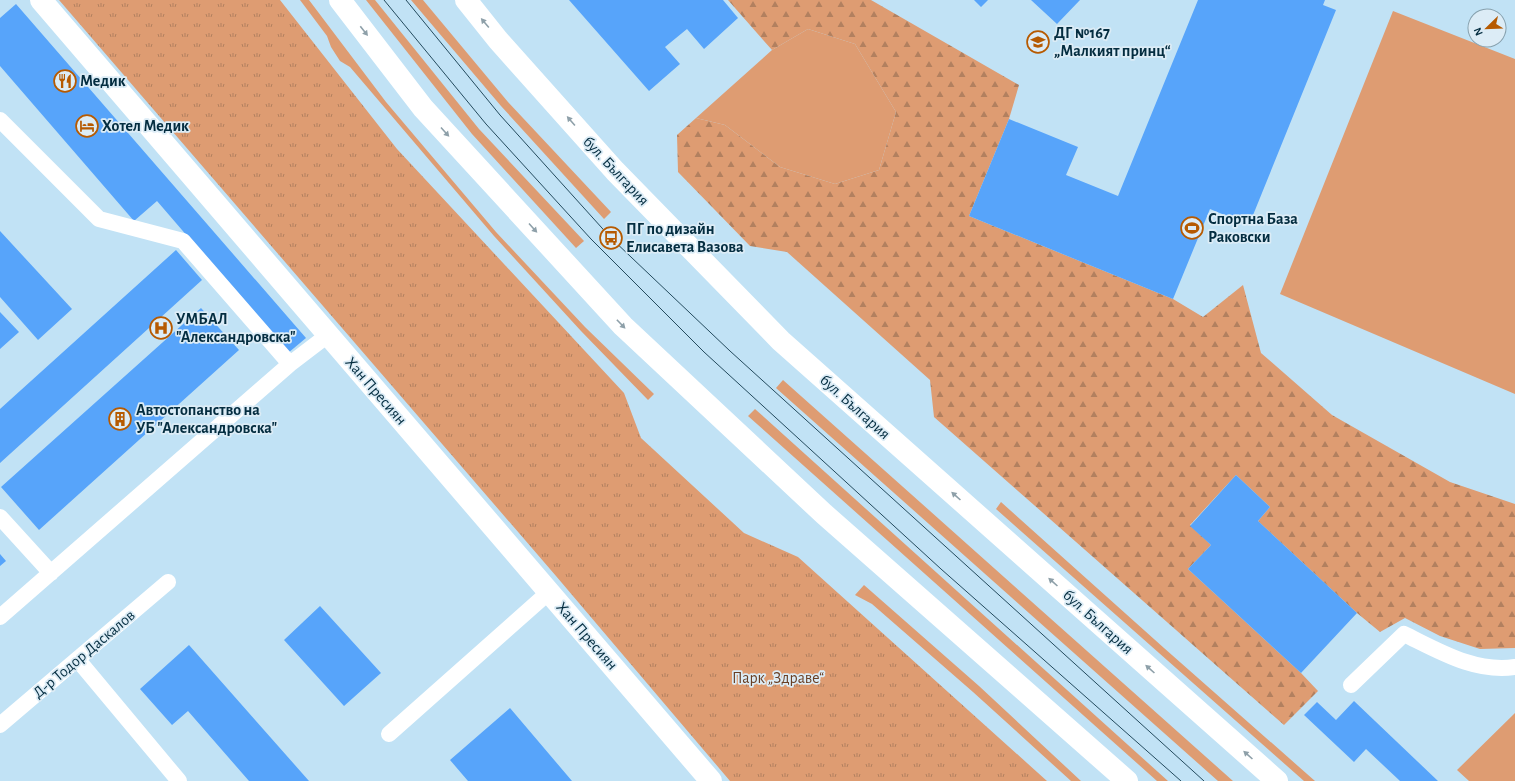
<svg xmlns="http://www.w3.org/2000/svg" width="1515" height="781" viewBox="0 0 1515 781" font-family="'Alegreya Sans',sans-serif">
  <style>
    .green { fill: #de9c72 }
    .forest { fill: url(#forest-firs) }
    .park { fill: url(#park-tufts) }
    .building { fill: #57a4fa }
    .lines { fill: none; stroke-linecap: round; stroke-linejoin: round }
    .lane { stroke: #fff; stroke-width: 16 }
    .street { stroke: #fff; stroke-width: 22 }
    .primary { stroke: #fff; stroke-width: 22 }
    .tram { stroke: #244b5e; stroke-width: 1 }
    .oneway { fill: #8ea0a9 }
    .labels { text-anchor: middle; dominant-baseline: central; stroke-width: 3.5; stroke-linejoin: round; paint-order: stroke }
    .poi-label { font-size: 16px; font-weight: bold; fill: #042d40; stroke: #dcecf6; text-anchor: start }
    .street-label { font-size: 16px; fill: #042d40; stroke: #dcecf6 }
    .park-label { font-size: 16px; fill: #693f24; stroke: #dcecf6 }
  </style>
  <defs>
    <pattern id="forest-firs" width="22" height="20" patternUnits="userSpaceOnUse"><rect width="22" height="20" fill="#de9c72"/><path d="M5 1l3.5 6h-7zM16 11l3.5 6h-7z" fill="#b2805f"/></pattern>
    <pattern id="park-tufts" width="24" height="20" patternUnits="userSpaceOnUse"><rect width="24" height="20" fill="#de9c72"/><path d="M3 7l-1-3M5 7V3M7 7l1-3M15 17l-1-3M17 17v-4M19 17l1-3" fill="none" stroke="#b2805f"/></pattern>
  </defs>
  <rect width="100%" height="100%" fill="#c1e2f5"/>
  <path class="green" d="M 300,0 L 309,0 L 386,102 L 496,232 L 585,327 L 654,394 L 648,400 L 581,331 L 494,236 L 350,67 L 340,61 L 331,47 L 327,36 Z
    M 366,0 L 375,0 L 479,129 L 584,241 L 576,248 L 472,134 Z
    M 411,0 L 423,0 L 508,102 L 611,212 L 604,219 L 501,106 Z
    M 1393,11 L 1515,59 L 1515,394 L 1280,294 Z
    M 808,29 L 855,44 L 896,112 L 879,170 L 835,184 L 780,167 L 725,125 L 696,118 L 772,50 Z
    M 783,380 L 1233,781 L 1218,781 L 776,388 Z
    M 755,409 L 1168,781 L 1157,781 L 748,416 Z
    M 1001,502 L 1164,648 L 1315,781 L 1304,781 L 996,509 Z
    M 864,585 L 979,686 L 1081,781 L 1071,781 L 973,692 L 872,604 L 855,595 Z
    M 1515,713 L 1515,781 L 1469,781 L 1457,770 Z"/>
  <path class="forest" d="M 728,0 L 871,0 L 1019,85 L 1009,119 L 969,216 L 1173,299 L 1203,317 L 1243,285 L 1261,353 L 1332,415 L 1450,482 L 1515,504 L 1515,648 L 1480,649 L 1440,636 L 1405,618 L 1380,632 L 1357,613 L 1258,521 L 1270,507 L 1236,475 L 1190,525 L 1211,545 L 1188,569 L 1301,673 L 1318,691 L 1284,725 L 934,417 L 930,380 L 787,252 L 750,246 L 678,172 L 677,135 L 696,118 L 725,125 L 780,167 L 835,184 L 879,170 L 896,112 L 855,44 L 808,29 L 772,50 Z"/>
  <path class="park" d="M 59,0 L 280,0 L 397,149 L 624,393 L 641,438 L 744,533 L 798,557 L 1047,781 L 730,781 L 556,576 Z"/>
  <path class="building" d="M 569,0 L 723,0 L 738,18 L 704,49 L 687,29 L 665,47 L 680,64 L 649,91 Z
    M 974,0 L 988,0 L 981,7 Z
    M 1031,0 L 1080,0 L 1057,24 Z
    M 1198,0 L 1325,0 L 1323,5 L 1336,10 L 1249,225 L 1210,209 L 1173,299 L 969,216 L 1009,119 L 1078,147 L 1066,175 L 1118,196 Z
    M 16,4 L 306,338 L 288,353 L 157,201 L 134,221 L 0,66 L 0,18 Z
    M 0,231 L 72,309 L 38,340 L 0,297 Z
    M 176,250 L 202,280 L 0,463 L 0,409 Z
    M 201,308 L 239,350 L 39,530 L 1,487 Z
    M 0,312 L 19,332 L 0,349 Z
    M 1236,475 L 1270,507 L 1258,521 L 1357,613 L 1301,673 L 1188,569 L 1211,545 L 1190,526 Z
    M 0,554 L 6,561 L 0,566 Z
    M 320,606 L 381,673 L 344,706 L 284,640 Z
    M 189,645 L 309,781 L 249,781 L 188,711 L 172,725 L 140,689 Z
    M 1354,701 L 1438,781 L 1400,781 L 1366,749 L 1354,762 L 1304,715 L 1317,702 L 1336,720 Z
    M 510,708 L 572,781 L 468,781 L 450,760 Z"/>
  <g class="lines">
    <path class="lane" d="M 0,120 L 99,219 L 183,241 L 290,364
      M 0,517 L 51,573
      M 0,617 L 290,364 L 328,335
      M 78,660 L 179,781
      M 1351,685 L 1404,634 C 1439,651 1475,673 1515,667
      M 0,725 L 168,582
      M 389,734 L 549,592"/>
    <path class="street" d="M 41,0 L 711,781"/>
    <path class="primary" d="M 340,0 L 423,108 L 623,326 L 824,514 L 1127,781
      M 466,0 L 498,40 L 615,171 L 781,341 L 1277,781"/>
    <path class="tram" d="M 384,0 L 486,124 L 591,239 L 704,352 L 941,569 L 1181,781
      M 406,0 L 500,115 L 611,238 L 730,351 L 1204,781"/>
  </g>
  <defs><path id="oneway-solid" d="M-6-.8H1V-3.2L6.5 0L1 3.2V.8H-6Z"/></defs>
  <g class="oneway">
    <use href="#oneway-solid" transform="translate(485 23) rotate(-130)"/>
    <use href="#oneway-solid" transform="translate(364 31) rotate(52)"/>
    <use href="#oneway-solid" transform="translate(571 121) rotate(-131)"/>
    <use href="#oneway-solid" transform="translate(445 132) rotate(48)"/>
    <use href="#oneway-solid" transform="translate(533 228) rotate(48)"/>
    <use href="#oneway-solid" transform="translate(621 324) rotate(46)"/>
    <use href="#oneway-solid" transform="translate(956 496) rotate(-138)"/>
    <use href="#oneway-solid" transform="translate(1053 582) rotate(-138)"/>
    <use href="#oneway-solid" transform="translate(1150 669) rotate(-138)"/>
    <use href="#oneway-solid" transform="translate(1248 755) rotate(-138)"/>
  </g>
  <defs>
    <g id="school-ring" transform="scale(1.15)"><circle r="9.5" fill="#dcecf6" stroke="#b65a01" stroke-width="1.5"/><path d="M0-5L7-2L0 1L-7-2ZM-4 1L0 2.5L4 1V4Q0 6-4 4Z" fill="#b65a01"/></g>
    <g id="restaurant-ring" transform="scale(1.15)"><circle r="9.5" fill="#dcecf6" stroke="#b65a01" stroke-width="1.5"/><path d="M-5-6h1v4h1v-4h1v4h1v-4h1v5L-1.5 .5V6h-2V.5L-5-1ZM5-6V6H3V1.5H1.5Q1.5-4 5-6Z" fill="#b65a01"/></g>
    <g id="hotel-ring" transform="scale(1.15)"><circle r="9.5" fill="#dcecf6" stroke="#b65a01" stroke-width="1.5"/><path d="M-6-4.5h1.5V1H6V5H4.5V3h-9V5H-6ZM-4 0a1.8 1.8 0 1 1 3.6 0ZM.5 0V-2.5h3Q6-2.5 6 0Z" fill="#b65a01"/></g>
    <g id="stadium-ring" transform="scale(1.15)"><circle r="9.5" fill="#dcecf6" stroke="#b65a01" stroke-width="1.5"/><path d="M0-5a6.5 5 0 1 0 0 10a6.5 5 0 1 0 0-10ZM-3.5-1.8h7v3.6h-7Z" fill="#b65a01"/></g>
    <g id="bus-ring" transform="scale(1.15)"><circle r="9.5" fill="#dcecf6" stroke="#b65a01" stroke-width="1.5"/><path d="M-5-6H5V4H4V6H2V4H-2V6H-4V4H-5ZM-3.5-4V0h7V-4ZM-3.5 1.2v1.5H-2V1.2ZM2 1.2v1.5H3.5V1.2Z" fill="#b65a01"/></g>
    <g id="hospital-ring" transform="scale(1.15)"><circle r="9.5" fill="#dcecf6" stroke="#b65a01" stroke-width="1.5"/><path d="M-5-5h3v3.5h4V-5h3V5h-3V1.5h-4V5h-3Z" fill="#b65a01"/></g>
    <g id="building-ring" transform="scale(1.15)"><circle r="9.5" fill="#dcecf6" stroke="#b65a01" stroke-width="1.5"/><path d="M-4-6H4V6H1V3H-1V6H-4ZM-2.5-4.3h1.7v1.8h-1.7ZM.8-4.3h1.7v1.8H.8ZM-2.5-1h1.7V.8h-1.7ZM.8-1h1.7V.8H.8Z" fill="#b65a01"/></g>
  </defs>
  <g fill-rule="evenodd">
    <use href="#school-ring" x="1038" y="42"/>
    <use href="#restaurant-ring" x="65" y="81"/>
    <use href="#hotel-ring" x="87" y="126"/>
    <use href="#stadium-ring" x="1192" y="228"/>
    <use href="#bus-ring" x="611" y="238"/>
    <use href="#hospital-ring" x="161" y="328"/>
    <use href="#building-ring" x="120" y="419"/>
  </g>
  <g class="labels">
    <g class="poi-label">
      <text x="1054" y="33">ДГ №167<tspan x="1054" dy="18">„Малкият принц“</tspan></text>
      <text x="80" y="81">Медик</text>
      <text x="102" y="126">Хотел Медик</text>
      <text x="1208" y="219">Спортна База<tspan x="1208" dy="18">Раковски</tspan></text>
      <text x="626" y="229">ПГ по дизайн<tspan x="626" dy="18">Елисавета Вазова</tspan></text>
      <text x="176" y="319">УМБАЛ<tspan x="176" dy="18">"Александровска"</tspan></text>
      <text x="136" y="410">Автостопанство на<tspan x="136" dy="18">УБ "Александровска"</tspan></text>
    </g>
    <g class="street-label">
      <text transform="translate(616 171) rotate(47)">бул. България</text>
      <text transform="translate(376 391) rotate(49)">Хан Пресиян</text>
      <text transform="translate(855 407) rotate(42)">бул. България</text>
      <text transform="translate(1098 622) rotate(42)">бул. България</text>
      <text transform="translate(587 636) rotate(49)">Хан Пресиян</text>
      <text transform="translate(84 654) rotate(-40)">Д-р Тодор Даскалов</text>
    </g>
    <g class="park-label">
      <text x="778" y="678">Парк „Здраве“</text>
    </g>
  </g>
  <g transform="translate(1487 28) rotate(247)"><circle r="19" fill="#dcecf6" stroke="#86a0ad"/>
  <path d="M0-3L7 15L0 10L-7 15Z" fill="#b65a01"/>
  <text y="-6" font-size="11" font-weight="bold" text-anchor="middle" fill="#042d40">N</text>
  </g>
</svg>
